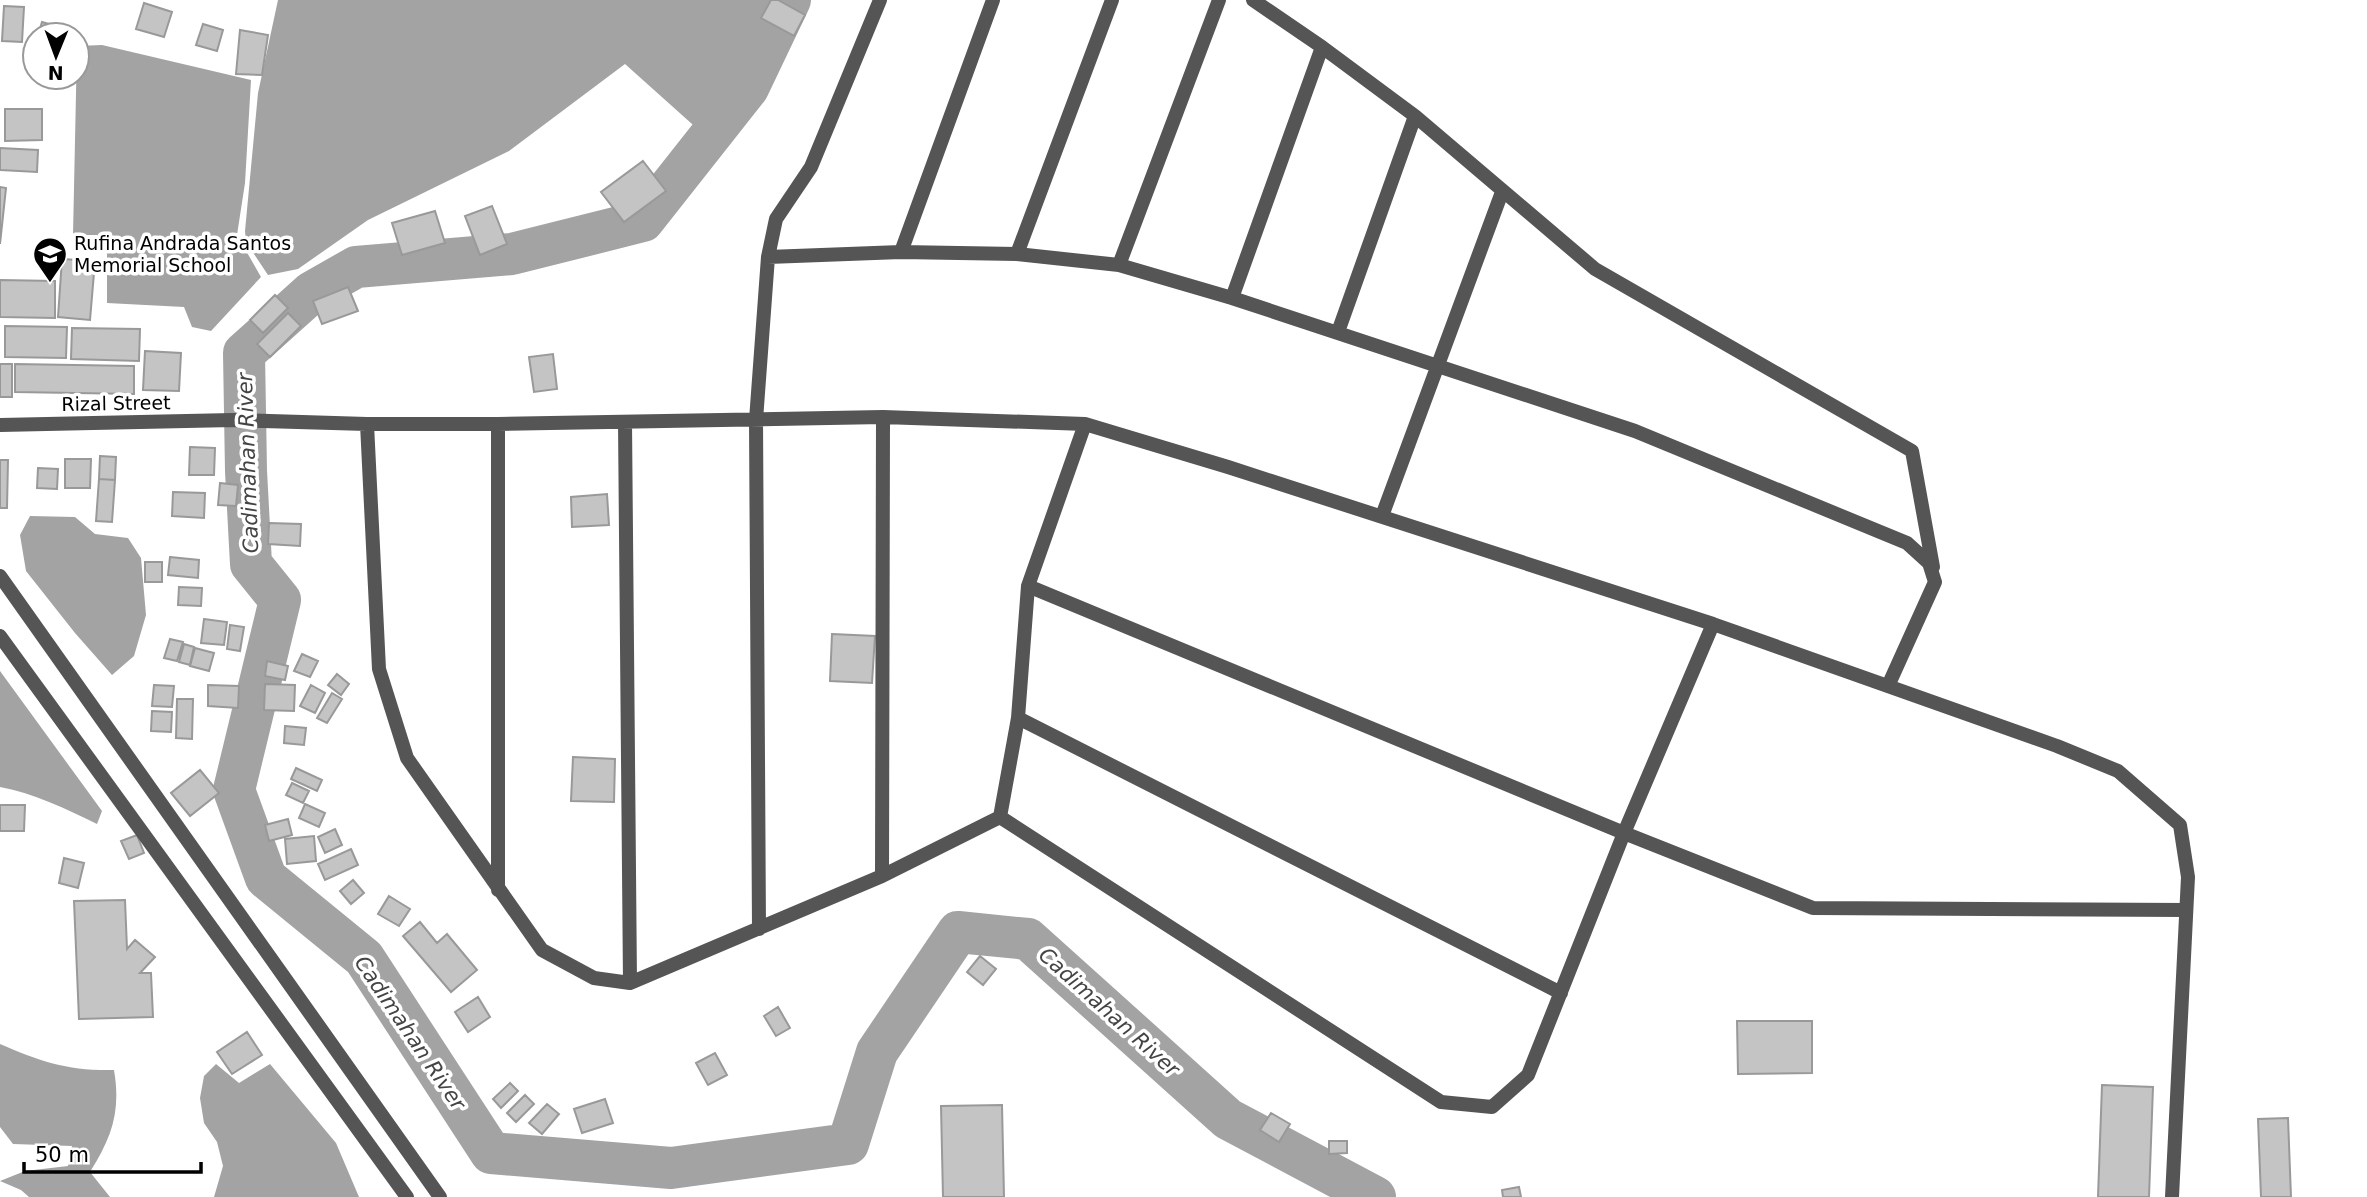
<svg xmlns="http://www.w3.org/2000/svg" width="2367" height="1197" viewBox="0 0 2367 1197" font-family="'DejaVu Sans',sans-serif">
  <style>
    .water { fill: #a3a3a3 }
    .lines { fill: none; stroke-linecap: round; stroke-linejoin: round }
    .river { stroke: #a3a3a3; stroke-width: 42 }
    .building { fill: #c4c4c4; stroke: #999; stroke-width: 2 }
    .minor { stroke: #555; stroke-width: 14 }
    .tertiary { stroke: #555; stroke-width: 14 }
    .labels { text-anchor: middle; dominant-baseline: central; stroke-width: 7; stroke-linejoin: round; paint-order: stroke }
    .poi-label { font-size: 19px; fill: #000; stroke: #fff; text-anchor: start }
    .street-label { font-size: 19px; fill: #000; stroke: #fff }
    .water-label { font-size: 21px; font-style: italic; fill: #444; stroke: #fff }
  </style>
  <rect width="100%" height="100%" fill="#fff"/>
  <path class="water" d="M 278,0 L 788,0 C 790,27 728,116 711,141 L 625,64 L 509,151 L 368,220 L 298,269 L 268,275 L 246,242 L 245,231 L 258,93 Z
    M 102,45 L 251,80 L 245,183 L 237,235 L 261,277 L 211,331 L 192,327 L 184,307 L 107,303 L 107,254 L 97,235 L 73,235 L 77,46 Z
    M 30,516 L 75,517 L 95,534 L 128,538 L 141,558 L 146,615 L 134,656 L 112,675 L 75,633 L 26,571 L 20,535 Z
    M 0,671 L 102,811 L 97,824 C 66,809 34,793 0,787 Z
    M 0,1044 C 41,1062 69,1071 114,1070 C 121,1111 112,1137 90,1172 L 110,1197 L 29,1197 L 21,1190 L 0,1181 L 25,1171 L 68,1166 L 72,1146 L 13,1144 L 0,1127 Z
    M 216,1064 L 239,1083 L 270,1064 L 336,1143 L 359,1197 L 214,1197 L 223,1166 L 217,1142 L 204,1123 L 200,1098 L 204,1076 Z"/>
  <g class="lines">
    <path class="river" d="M 790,0 L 748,88 L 643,221 L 512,254 L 356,267 L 312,292 L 244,353 L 246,471 L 251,564 L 280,600 L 234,790 L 266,878 L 364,958 L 491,1153 L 671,1168 L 848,1144 L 877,1052 L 958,932 L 1028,939 L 1228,1119 L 1375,1197"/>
  </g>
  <path class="building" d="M 771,0 L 778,0 L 805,15 L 794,36 L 761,18 Z
    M 144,3 L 172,12 L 164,37 L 136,29 Z
    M 4,6 L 24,7 L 22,42 L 2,41 Z
    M 42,22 L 70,30 L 69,35 L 38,35 Z
    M 203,24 L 223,30 L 217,51 L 196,45 Z
    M 240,30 L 268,35 L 262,75 L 236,74 Z
    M 5,109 L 42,109 L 42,140 L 5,141 Z
    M 0,148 L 38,150 L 37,172 L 0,170 Z
    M 643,161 L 666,191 L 624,222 L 601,192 Z
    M 0,187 L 6,188 L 0,244 Z
    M 492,206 L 507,244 L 480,255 L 465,216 Z
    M 435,211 L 445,243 L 402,255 L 392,223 Z
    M 62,259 L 95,261 L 90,320 L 58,317 Z
    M 0,280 L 55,281 L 55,318 L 0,317 Z
    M 348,287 L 358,311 L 322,324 L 313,301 Z
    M 275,295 L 288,308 L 263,333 L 250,320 Z
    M 288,313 L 301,326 L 270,357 L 257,344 Z
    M 5,326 L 67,327 L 66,358 L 5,357 Z
    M 72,328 L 140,329 L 139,361 L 71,359 Z
    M 145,351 L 181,353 L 179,391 L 143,390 Z
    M 553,354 L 557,389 L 534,392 L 529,357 Z
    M 0,364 L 12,364 L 12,397 L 0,397 Z
    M 15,364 L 134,366 L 134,394 L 15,392 Z
    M 190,447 L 215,448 L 214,475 L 189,475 Z
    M 100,456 L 116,457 L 115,480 L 99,479 Z
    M 65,459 L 91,459 L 90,488 L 65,488 Z
    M 0,460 L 8,460 L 7,508 L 0,508 Z
    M 38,468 L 58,469 L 57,489 L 37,488 Z
    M 99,479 L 115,480 L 112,522 L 96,521 Z
    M 220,483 L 238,485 L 236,506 L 218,505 Z
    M 173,492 L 205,493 L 204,518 L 172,516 Z
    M 607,494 L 609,525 L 572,527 L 571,497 Z
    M 269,523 L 301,524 L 300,546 L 268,544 Z
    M 170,557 L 199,560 L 198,578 L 168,575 Z
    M 145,562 L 162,562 L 162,582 L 145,582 Z
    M 179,587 L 202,588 L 201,606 L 178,605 Z
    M 204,619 L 227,622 L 224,645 L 201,643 Z
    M 230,625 L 244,627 L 240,651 L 227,649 Z
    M 832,634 L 875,636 L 872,683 L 830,681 Z
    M 170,639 L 183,642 L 177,661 L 164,658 Z
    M 184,644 L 194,647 L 190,665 L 179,662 Z
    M 195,648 L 214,653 L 209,671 L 190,666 Z
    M 302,654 L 318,661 L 310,677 L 294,671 Z
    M 267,661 L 288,666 L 285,680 L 265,676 Z
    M 337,674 L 349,684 L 341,695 L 328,685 Z
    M 265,684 L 295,685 L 294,711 L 264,710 Z
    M 154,685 L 174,686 L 172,707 L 152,706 Z
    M 208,685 L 239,686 L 238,708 L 208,706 Z
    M 311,685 L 325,693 L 315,713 L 300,706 Z
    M 332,693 L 342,699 L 327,723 L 317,718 Z
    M 177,699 L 193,699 L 192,739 L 176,738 Z
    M 152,711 L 172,712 L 171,732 L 151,731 Z
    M 285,726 L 306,728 L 304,745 L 284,743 Z
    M 573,757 L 615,759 L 614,802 L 571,801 Z
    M 296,768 L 322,780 L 317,791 L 291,779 Z
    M 200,770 L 219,793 L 190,816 L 171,793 Z
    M 292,783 L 309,791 L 303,803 L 286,795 Z
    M 305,804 L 325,813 L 319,827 L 299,818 Z
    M 0,805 L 25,805 L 24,831 L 0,831 Z
    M 288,819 L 292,835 L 269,841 L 265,825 Z
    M 335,829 L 342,845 L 325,853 L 318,837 Z
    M 137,835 L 144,853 L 129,859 L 121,841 Z
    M 314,836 L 316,861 L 287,864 L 285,839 Z
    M 351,849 L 358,865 L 325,880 L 318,864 Z
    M 64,858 L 84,863 L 78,888 L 59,883 Z
    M 353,880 L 364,893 L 351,904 L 340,891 Z
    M 389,896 L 410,909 L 399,926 L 378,914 Z
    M 125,900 L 127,949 L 135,940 L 155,957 L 140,973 L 151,973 L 153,1017 L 79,1019 L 74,901 Z
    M 420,922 L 437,943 L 447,934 L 477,970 L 451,992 L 403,936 Z
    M 980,956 L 996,969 L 983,985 L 967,972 Z
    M 478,997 L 490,1017 L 468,1032 L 455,1012 Z
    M 778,1007 L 790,1028 L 776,1036 L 764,1016 Z
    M 1737,1021 L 1812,1021 L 1812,1073 L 1738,1074 Z
    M 247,1032 L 262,1055 L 232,1074 L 217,1052 Z
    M 715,1053 L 727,1075 L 708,1085 L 696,1063 Z
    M 510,1083 L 518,1091 L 501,1108 L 493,1099 Z
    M 2102,1085 L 2153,1087 L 2149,1197 L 2098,1197 Z
    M 525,1095 L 534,1104 L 516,1122 L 507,1113 Z
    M 605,1099 L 613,1123 L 582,1133 L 574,1109 Z
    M 547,1104 L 559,1114 L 542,1134 L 529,1123 Z
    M 1002,1105 L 1004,1197 L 943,1197 L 941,1106 Z
    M 1271,1113 L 1290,1124 L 1279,1142 L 1260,1130 Z
    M 2288,1118 L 2291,1197 L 2261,1197 L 2258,1119 Z
    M 1329,1141 L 1347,1141 L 1347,1153 L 1329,1154 Z
    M 1519,1187 L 1521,1197 L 1503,1197 L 1502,1190 Z"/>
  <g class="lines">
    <path class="minor" d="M 1253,0 L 1322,47 L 1415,116 L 1595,269 L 1912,451 L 1933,567
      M 901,252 L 993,0
      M 1017,254 L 1112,0
      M 768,257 L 901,252 L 1017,254 L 1119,265 L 1232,298 L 1635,431 L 1907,543 L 1929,563 L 1935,582 L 1888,686
      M 1119,265 L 1219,0
      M 1232,298 L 1322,47
      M 1338,332 L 1415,116
      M 625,422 L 630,983
      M 367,424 L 379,669 L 407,758 L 542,950 L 594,978 L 630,983 L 882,876 L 1000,817 L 1018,718 L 1028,586 L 1085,424
      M 498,424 L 498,890
      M 0,425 L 233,420 L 367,424 L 498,424 L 883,417 L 1085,424 L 1228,467 L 1713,624 L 2057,746 L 2118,771 L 2180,825 L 2188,877 L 2172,1197
      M 1382,516 L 1502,192
      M 1028,586 L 1624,833 L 1813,908 L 2186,910
      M 1018,718 L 1561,993
      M 1000,817 L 1441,1102 L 1492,1107 L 1528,1075 L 1624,833 L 1713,624
      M 882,876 L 883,417
      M 759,929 L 756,420 L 768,257 L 776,219 L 811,167 L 880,0"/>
    <path class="tertiary" d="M 0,576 L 440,1197
      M 0,636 L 407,1197"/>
  </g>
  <defs>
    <g id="school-pin" transform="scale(1.75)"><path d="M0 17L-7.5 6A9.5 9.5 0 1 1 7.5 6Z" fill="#000" stroke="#fff"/><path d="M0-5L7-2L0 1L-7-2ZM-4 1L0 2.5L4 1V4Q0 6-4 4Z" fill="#fff"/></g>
  </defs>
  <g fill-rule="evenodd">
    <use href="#school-pin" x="50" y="254"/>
  </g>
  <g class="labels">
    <g class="poi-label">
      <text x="74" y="243">Rufina Andrada Santos<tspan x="74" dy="22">Memorial School</tspan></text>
    </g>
    <g class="street-label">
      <text transform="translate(116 403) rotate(-1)">Rizal Street</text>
    </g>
    <g class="water-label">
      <text transform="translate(248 463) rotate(-92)">Cadimahan River</text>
      <text transform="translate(1109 1012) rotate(42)">Cadimahan River</text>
      <text transform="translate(410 1033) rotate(56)">Cadimahan River</text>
    </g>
  </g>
  <g transform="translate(56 56) rotate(181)"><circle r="33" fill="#ffffff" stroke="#999999" stroke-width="2"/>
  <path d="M0-5L12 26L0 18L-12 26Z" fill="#000000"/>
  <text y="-10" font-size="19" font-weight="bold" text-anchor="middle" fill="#000000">N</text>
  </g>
  <path d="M24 1162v10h177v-10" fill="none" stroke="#000000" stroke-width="3.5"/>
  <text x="35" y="1162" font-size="21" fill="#000000" stroke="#ffffff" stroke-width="5" paint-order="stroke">50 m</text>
</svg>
